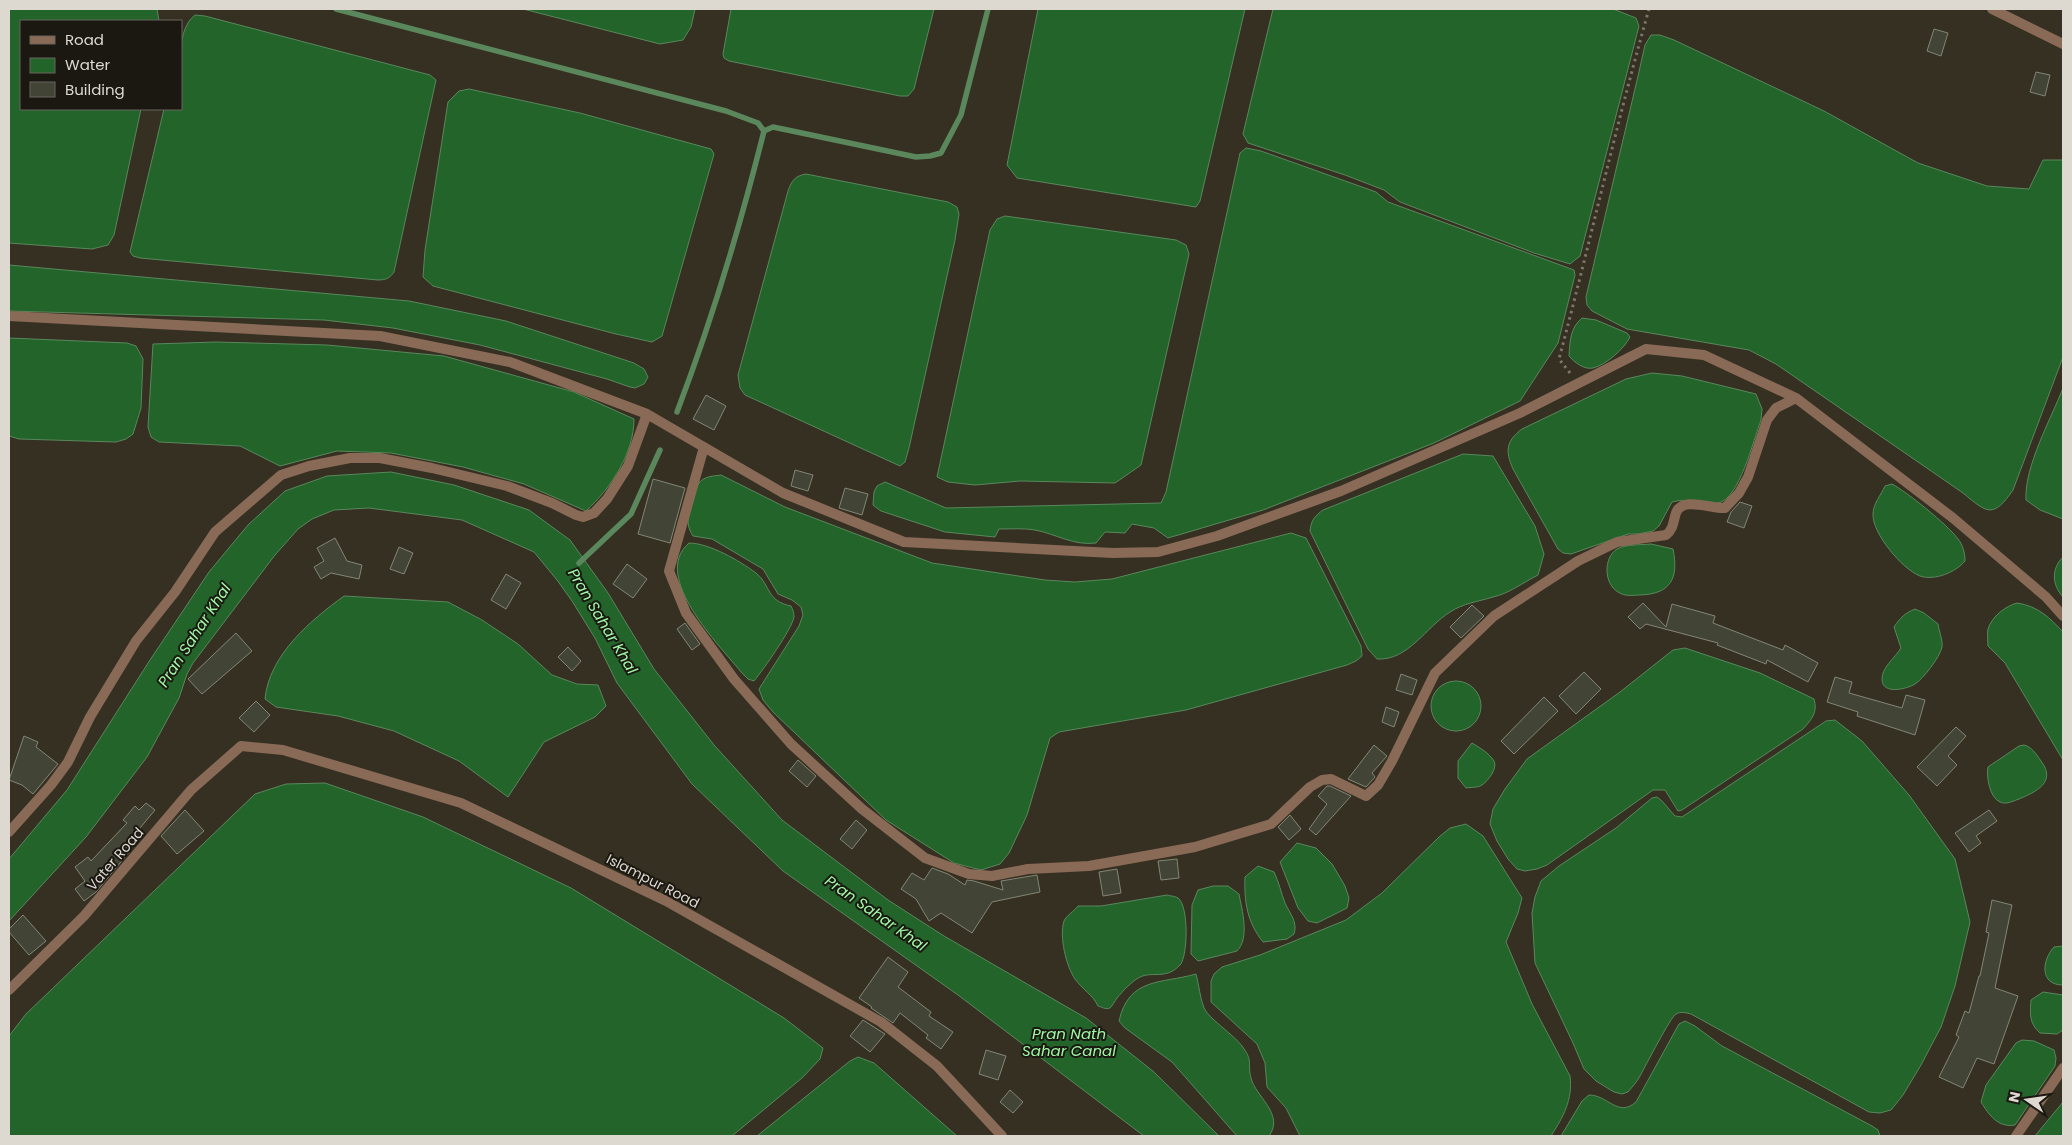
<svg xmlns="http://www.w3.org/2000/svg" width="2072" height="1145" viewBox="0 0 2072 1145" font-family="Poppins,sans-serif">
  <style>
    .water { fill: #22642a; stroke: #5a875c }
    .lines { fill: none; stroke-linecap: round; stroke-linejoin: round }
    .stream { stroke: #5a875c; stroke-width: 5.5 }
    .building { fill: #424536; stroke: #838675 }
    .path { stroke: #7b766a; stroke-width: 3; stroke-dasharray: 2.5 4; stroke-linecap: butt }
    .minor { stroke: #896a56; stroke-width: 10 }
    .tertiary { stroke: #896a56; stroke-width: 10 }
    .labels { text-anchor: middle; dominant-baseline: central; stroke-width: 4; stroke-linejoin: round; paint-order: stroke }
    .street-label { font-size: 14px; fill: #ddd8d0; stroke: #1b1812 }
    .water-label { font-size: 15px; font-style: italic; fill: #9ff8a4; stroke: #1b1812 }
  </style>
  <rect width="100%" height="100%" fill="#363022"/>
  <path class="water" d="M 9,9 L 157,9 L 159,21 L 21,21 L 21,109 L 141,109 L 114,235 L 108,245 L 92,249 L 9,243 Z
    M 523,9 L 695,9 L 691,27 L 683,40 L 660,44 Z
    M 731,9 L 934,9 L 914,89 L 908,96 L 900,96 L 729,61 L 724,58 L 723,54 Z
    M 1038,9 L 1245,9 L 1200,201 L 1196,207 L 1017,178 L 1007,165 Z
    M 1273,9 L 1613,9 L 1636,18 L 1639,26 L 1580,256 L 1570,264 L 1534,253 L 1400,202 L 1384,190 L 1345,175 L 1248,143 L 1243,134 Z
    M 195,15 L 205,16 L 430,75 L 436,80 L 394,272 C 390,278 386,280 378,280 L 140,258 L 133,256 L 130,252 L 164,109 L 181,109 C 181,83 173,32 195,15 Z
    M 1651,35 L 1660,35 L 1674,40 L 1824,111 L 1918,163 L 1987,186 L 2029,189 L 2043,160 L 2063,160 L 2063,357 L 2013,490 C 1993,519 1987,513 1963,493 L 1776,364 L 1749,350 L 1627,329 L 1592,311 L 1587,305 L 1586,297 L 1638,76 L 1645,45 Z
    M 469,89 L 580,113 L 711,149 L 714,154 L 662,336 L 652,342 L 616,334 L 433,286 L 423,277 L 425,250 L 448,102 L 459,91 Z
    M 1246,148 L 1261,151 L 1376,192 L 1388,202 L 1574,270 L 1575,275 L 1558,343 L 1520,401 L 1434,443 L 1263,510 L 1168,538 L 1154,528 L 1132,524 L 1125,533 L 1105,532 L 1096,543 C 1074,546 1056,534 1035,530 C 1024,528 1011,529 999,529 L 995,537 L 945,532 L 881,511 L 873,505 L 874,492 L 877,486 L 885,482 L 946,508 L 1161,503 L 1166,492 L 1240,153 Z
    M 806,174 L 948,202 L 957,207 L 959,214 L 955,240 L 909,448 L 905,462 L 900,466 L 745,395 L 740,388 L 738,375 L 788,191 C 792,180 795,176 806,174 Z
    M 1005,216 L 1176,240 L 1186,245 L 1189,254 L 1141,465 L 1115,483 L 1020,481 L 975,485 L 948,482 L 937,477 L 990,230 L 997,219 Z
    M 9,265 L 409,301 L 506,321 L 634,363 L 644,369 L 648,377 L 644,384 L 635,388 L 630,387 L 607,379 L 480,345 L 393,328 L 324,320 L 9,311 Z
    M 1582,318 L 1596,320 L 1627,333 L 1630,337 C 1625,348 1606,365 1593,368 C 1584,370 1574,362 1569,356 C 1570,341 1570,328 1582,318 Z
    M 9,338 L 127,343 L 136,346 L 143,359 L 141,408 L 133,434 L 126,439 L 116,442 L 19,439 L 9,436 Z
    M 216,342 L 327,345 L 444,356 L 574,392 L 634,419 C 634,453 611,488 586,511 L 524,484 L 463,467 L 391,453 L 337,451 L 280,466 L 240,446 L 159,442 L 151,437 L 148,427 L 153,344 Z
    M 1652,373 L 1682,376 L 1756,394 L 1762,409 L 1761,420 C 1754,438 1739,500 1718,503 C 1703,506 1688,497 1672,502 L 1659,526 L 1653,531 L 1638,534 L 1628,534 L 1571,554 L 1563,553 L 1558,549 L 1513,469 C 1505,451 1506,441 1522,429 L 1626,379 Z
    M 2063,388 L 2063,519 L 2040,510 L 2026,500 C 2024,467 2051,419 2063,388 Z
    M 1463,454 L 1493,456 L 1535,526 L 1544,554 L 1538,575 C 1524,582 1508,594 1493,597 C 1477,602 1464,603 1450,612 C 1426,627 1408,661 1377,659 L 1368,649 L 1310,531 C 1311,520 1315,516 1323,510 Z
    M 391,472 L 454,485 L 529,510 L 570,540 L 608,593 L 654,669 L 714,745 L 782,820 L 888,900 L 944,936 L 1086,1018 L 1154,1072 L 1219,1136 L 1144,1136 L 958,995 L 783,871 L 692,784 L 617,683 L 595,638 L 572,601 L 557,580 L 534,552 L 462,520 L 369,508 L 334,510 L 312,519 L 298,529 L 275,555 L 193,663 L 187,674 L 179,698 L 147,757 L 86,837 L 9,921 L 9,859 L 67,790 L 150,660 L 209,572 L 248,525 L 285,491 L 327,476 Z
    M 721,475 L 785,507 L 932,563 L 1045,580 L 1075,582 L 1112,579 L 1291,533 L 1306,538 L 1361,646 L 1362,656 L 1356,661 L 1347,665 L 1186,710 L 1059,732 L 1050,738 L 1027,815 L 1009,853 L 1000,864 L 981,870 L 954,863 L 886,820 L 773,712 L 763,700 L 759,689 L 799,626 L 803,615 L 801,607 L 792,600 L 778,594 L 763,569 L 712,539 L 693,536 C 690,531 688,527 688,521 C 689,513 695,489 699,483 C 704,476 714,476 721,475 Z
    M 1892,484 C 1907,492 1948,525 1958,539 C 1963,545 1965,553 1965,561 C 1956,572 1935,581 1920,576 C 1902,569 1872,533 1873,514 C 1873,504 1881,495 1885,486 Z
    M 689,543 C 709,543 740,561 756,573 C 771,585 766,601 791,606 C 793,610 794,613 794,617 C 792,629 763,670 754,681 L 748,679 L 742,673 C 720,646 650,576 689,543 Z
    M 1651,544 L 1673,549 C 1679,578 1671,594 1640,595 C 1633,595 1625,597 1618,592 C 1604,584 1603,558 1617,549 C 1626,544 1642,545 1651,544 Z
    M 2063,557 L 2063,597 C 2052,585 2051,569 2063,557 Z
    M 344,596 L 448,602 L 482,620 L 518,644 L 552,675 L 577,684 L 598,685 L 606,706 L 595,717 L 544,742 L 508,797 L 459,761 L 394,731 L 338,716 L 276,707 L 265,699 C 269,655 311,620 344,596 Z
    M 2017,603 C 2038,606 2050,618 2063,632 L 2063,760 L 2005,663 L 1988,646 C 1988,641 1987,634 1988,629 C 1992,616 2006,606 2017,603 Z
    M 1915,609 L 1924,613 L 1938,624 C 1939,631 1943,641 1942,647 C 1940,657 1923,679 1915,684 C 1907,689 1883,695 1882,680 C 1881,668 1895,658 1901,648 L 1894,627 C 1900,618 1905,613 1915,609 Z
    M 1685,648 L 1760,673 L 1814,699 C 1818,712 1812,719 1803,729 L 1682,810 L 1678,811 L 1665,790 L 1653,790 L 1547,865 L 1537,869 L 1525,871 L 1517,869 L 1508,859 L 1497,841 L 1490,824 L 1493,809 L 1505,789 L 1527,759 L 1620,692 L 1673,650 Z
    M1431 706a25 25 0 1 1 50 0a25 25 0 1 1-50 0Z
    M 1835,720 L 1862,741 L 1909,795 L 1955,859 L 1970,922 L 1955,986 L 1941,1027 L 1921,1065 L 1903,1095 L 1891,1110 L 1880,1113 L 1869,1112 L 1691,1014 C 1686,1013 1681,1011 1676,1014 C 1671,1016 1645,1067 1640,1076 C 1637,1082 1632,1087 1628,1092 L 1622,1094 L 1614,1092 L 1596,1081 L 1584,1069 L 1573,1043 L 1535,963 L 1532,913 L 1535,897 L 1541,881 L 1559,866 L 1616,828 L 1652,798 L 1657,797 L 1662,801 L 1675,816 L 1682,817 L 1826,721 Z
    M 1472,743 C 1480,748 1489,753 1494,761 C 1498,768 1488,781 1482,785 C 1478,788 1471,787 1466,788 L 1458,778 L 1458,761 Z
    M 2024,745 C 2032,747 2036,754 2041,761 C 2057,782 2036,792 2019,799 C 2013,801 2006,805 2000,802 C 1990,798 1986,777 1988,767 L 2019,746 Z
    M 325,783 L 423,817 L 571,888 L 784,1018 L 823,1048 L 820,1059 L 802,1078 L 732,1136 L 9,1136 L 9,1036 L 26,1014 L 255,794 L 286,784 Z
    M 1466,824 L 1483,836 L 1522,898 L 1518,913 L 1506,942 L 1532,1004 L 1570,1076 C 1573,1100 1563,1117 1551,1136 L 1300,1136 L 1286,1108 L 1267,1087 L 1265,1063 L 1257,1044 L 1211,1002 L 1211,981 L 1214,974 L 1222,967 L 1260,955 L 1346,920 L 1382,893 L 1439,837 L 1450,828 Z
    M 1297,843 L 1316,848 L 1332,864 L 1345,886 L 1349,898 L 1347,908 L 1317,923 L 1308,921 L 1298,908 L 1280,862 Z
    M 1258,866 L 1274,872 C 1279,882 1281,893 1285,903 C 1290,914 1298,922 1294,934 L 1287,939 L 1263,942 C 1247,922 1244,901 1245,877 Z
    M 1213,886 L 1228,886 L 1239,894 C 1242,910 1250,938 1237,951 L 1198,961 L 1191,954 L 1192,905 L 1198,890 Z
    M 1167,895 C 1170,896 1175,896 1178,898 C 1189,906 1188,956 1180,965 C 1166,980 1153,971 1140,977 C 1132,981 1122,992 1117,998 C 1115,1001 1112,1006 1110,1008 C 1106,1010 1102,1007 1098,1006 C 1093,995 1082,989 1075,979 C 1066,966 1059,936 1064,921 C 1066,916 1074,911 1078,906 L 1101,906 Z
    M 2063,946 L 2063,985 C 2039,985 2042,960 2054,947 Z
    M 1196,974 C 1199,985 1200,998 1204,1008 C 1209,1019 1233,1034 1242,1046 C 1254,1062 1247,1063 1251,1078 C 1255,1096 1285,1114 1269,1136 L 1237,1136 L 1172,1062 L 1125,1028 L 1119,1021 C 1129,977 1161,984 1196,974 Z
    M 2043,992 L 2063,995 L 2063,1030 L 2057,1034 L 2040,1033 C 2029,1023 2030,1014 2031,1000 Z
    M 1685,1021 L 1695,1026 L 1722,1046 L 1872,1126 L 1878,1130 L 1880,1136 L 1561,1136 L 1582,1101 L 1589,1095 C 1608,1095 1618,1118 1636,1102 L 1679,1024 Z
    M 2022,1040 L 2034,1041 L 2054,1050 L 2056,1058 L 2055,1066 L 2015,1125 C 1998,1128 1989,1115 1981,1102 L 1986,1085 L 2016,1043 Z
    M 858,1057 L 874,1063 L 957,1136 L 757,1136 L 850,1061 Z
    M 2063,1102 L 2063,1136 L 2035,1136 Z"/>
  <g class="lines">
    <path class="stream" d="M 336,9 L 726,111 L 758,123 L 764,131
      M 677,412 C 712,320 740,227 764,131 L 773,127 L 916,157 L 930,156 L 941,153 L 961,115 L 988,9
      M 579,563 L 631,514 L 660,450"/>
  </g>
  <path class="building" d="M 1934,29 L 1948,33 L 1941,56 L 1927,51 Z
    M 2036,72 L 2050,75 L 2045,96 L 2030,92 Z
    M 706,395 L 726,406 L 714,430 L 693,419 Z
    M 795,470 L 813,475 L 808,491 L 791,486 Z
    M 653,479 L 685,488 L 670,543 L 638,534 Z
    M 845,488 L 868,494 L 862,515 L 839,508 Z
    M 1740,502 L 1752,506 L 1744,528 L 1727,522 L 1731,512 Z
    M 335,538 L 347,561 L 362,565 L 359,579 L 331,573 L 321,579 L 314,567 L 324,561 L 317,548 Z
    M 399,547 L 413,553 L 404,574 L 390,569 Z
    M 627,564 L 647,579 L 633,598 L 613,584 Z
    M 506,574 L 521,583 L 506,609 L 491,600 Z
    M 1643,603 L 1666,627 L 1672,604 L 1715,616 L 1713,623 L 1783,650 L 1785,645 L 1818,663 L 1808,682 L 1767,660 L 1766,664 L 1717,645 L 1718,643 L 1646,624 L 1640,629 L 1628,617 Z
    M 1472,605 L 1484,616 L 1461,638 L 1450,627 Z
    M 685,623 L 700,644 L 692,650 L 677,629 Z
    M 236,633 L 252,651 L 202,694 L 188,679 Z
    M 568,647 L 581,661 L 572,671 L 558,657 Z
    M 1584,672 L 1601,689 L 1576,714 L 1559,696 Z
    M 1401,674 L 1417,680 L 1412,695 L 1396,690 Z
    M 1835,677 L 1852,682 L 1849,693 L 1902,708 L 1906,695 L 1925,700 L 1915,735 L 1857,716 L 1858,712 L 1827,702 Z
    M 1544,697 L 1558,711 L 1514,754 L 1501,741 Z
    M 256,701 L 270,715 L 254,732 L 239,718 Z
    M 1386,707 L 1399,712 L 1394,727 L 1382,722 Z
    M 1956,727 L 1966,736 L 1948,756 L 1957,765 L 1937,786 L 1917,767 Z
    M 24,736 L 38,742 L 36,747 L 58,764 L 33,794 L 22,785 L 9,780 Z
    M 1374,745 L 1387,756 L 1372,773 L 1375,777 L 1366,787 L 1348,779 Z
    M 798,760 L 816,776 L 807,787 L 789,771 Z
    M 1327,786 L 1330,786 L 1351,796 L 1316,835 L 1309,829 L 1327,804 L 1318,796 Z
    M 146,803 L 155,810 L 125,846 L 130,851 L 96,892 L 84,901 L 75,889 L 85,881 L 75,867 L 88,857 L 91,861 L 127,823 L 123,820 L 135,806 L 139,810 Z
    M 185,810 L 204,831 L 177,854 L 161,836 Z
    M 1989,810 L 1997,821 L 1976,836 L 1981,843 L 1969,852 L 1955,833 Z
    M 1290,815 L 1301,829 L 1289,840 L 1278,827 Z
    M 856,820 L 867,830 L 852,849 L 840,839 Z
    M 1177,859 L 1179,878 L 1161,880 L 1158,861 Z
    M 932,868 L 948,874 L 965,885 L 967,880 L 974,881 L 1003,890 L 1001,881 L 1037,875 L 1040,892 L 992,902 L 972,933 L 941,913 L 929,921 L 916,899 L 901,889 L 912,873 L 924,880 Z
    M 1117,869 L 1121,893 L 1103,896 L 1099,872 Z
    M 1992,900 L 2012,905 L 1995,988 L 2018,996 L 1994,1064 L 1977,1058 L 1963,1088 L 1939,1077 L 1959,1037 L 1956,1035 L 1965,1011 L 1969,1013 L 1979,976 L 1980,976 L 1989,933 L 1986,932 Z
    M 23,915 L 46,941 L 29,955 L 9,932 L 9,929 Z
    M 888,957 L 908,972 L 898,987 L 931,1012 L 929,1016 L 953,1032 L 941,1049 L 926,1038 L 928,1035 L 900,1013 L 893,1023 L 871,1008 L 872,1007 L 859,998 Z
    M 863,1020 L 885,1034 L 870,1052 L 850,1036 Z
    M 986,1050 L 1006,1056 L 998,1080 L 979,1074 Z
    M 1010,1090 L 1023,1102 L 1013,1113 L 1000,1102 Z"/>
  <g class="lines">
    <path class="path" d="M 1570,373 L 1559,359 C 1590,243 1616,125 1649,9"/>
    <path class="minor" d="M 1992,9 L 2063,44
      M 9,316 L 380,336 L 510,362 L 647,414 L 783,493 L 904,542 L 1113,553 L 1158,552 L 1217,536 L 1341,491 L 1520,413 L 1646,349 L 1704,355 L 1796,398 L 1953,518 L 2046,597 L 2063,616
      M 704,447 L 669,571 L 686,613 L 734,679 L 791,744 L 862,809 L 925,858 L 969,874 L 992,876 L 1028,869 L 1089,866 L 1195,847 L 1271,824 L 1310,787 L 1322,780 L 1331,779 L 1366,796 L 1378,785 L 1392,761 L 1435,673 L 1494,616 L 1578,561 L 1617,542 L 1666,535 C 1674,529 1673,521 1676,513 C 1682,496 1711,509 1725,508 L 1739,493 L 1748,477 L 1767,420 L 1776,408 L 1796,398
      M 9,832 L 51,785 L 68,762 L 90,717 L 136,641 L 175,592 L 215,532 L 281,475 L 309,466 L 350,458 L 380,458 L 432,468 L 507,486 L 552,503 L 576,515 L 583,517 L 594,513 L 607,499 L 628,466 L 647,414
      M 2016,1136 L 2063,1068"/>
    <path class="tertiary" d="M 9,990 L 84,916 L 191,790 L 241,746 L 283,750 L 461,803 L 666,901 L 881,1022 L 937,1066 L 1002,1136"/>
  </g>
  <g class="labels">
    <g class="street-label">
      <text transform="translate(115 859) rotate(-49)">Vater Road</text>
      <text transform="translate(653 881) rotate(27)">Islampur Road</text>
    </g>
    <g class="water-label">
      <text transform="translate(603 621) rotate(59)">Pran Sahar Khal</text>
      <text transform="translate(194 635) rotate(-57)">Pran Sahar Khal</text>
      <text transform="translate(876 913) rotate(35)">Pran Sahar Khal</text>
      <text x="1069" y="1033">Pran Nath<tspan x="1069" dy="17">Sahar Canal</tspan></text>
    </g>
  </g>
  <rect width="2072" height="1145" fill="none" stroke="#ddd8d0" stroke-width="20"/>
  <rect x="20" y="20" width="162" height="90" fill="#1b1812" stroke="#69655e"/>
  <rect x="30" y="36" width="25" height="8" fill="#896a56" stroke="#69655e"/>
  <text x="65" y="45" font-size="15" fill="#ddd8d0">Road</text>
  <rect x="30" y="58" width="25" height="15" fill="#22642a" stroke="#69655e"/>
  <text x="65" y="70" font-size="15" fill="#ddd8d0">Water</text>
  <rect x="30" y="82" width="25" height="15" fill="#424536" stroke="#69655e"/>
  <text x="65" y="95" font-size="15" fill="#ddd8d0">Building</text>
  <g transform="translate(2027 1100) rotate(283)" stroke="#1b1812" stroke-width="4" paint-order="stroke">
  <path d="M0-4L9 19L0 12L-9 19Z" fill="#ddd8d0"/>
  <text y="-8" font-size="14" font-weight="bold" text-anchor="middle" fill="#ddd8d0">N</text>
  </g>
</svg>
